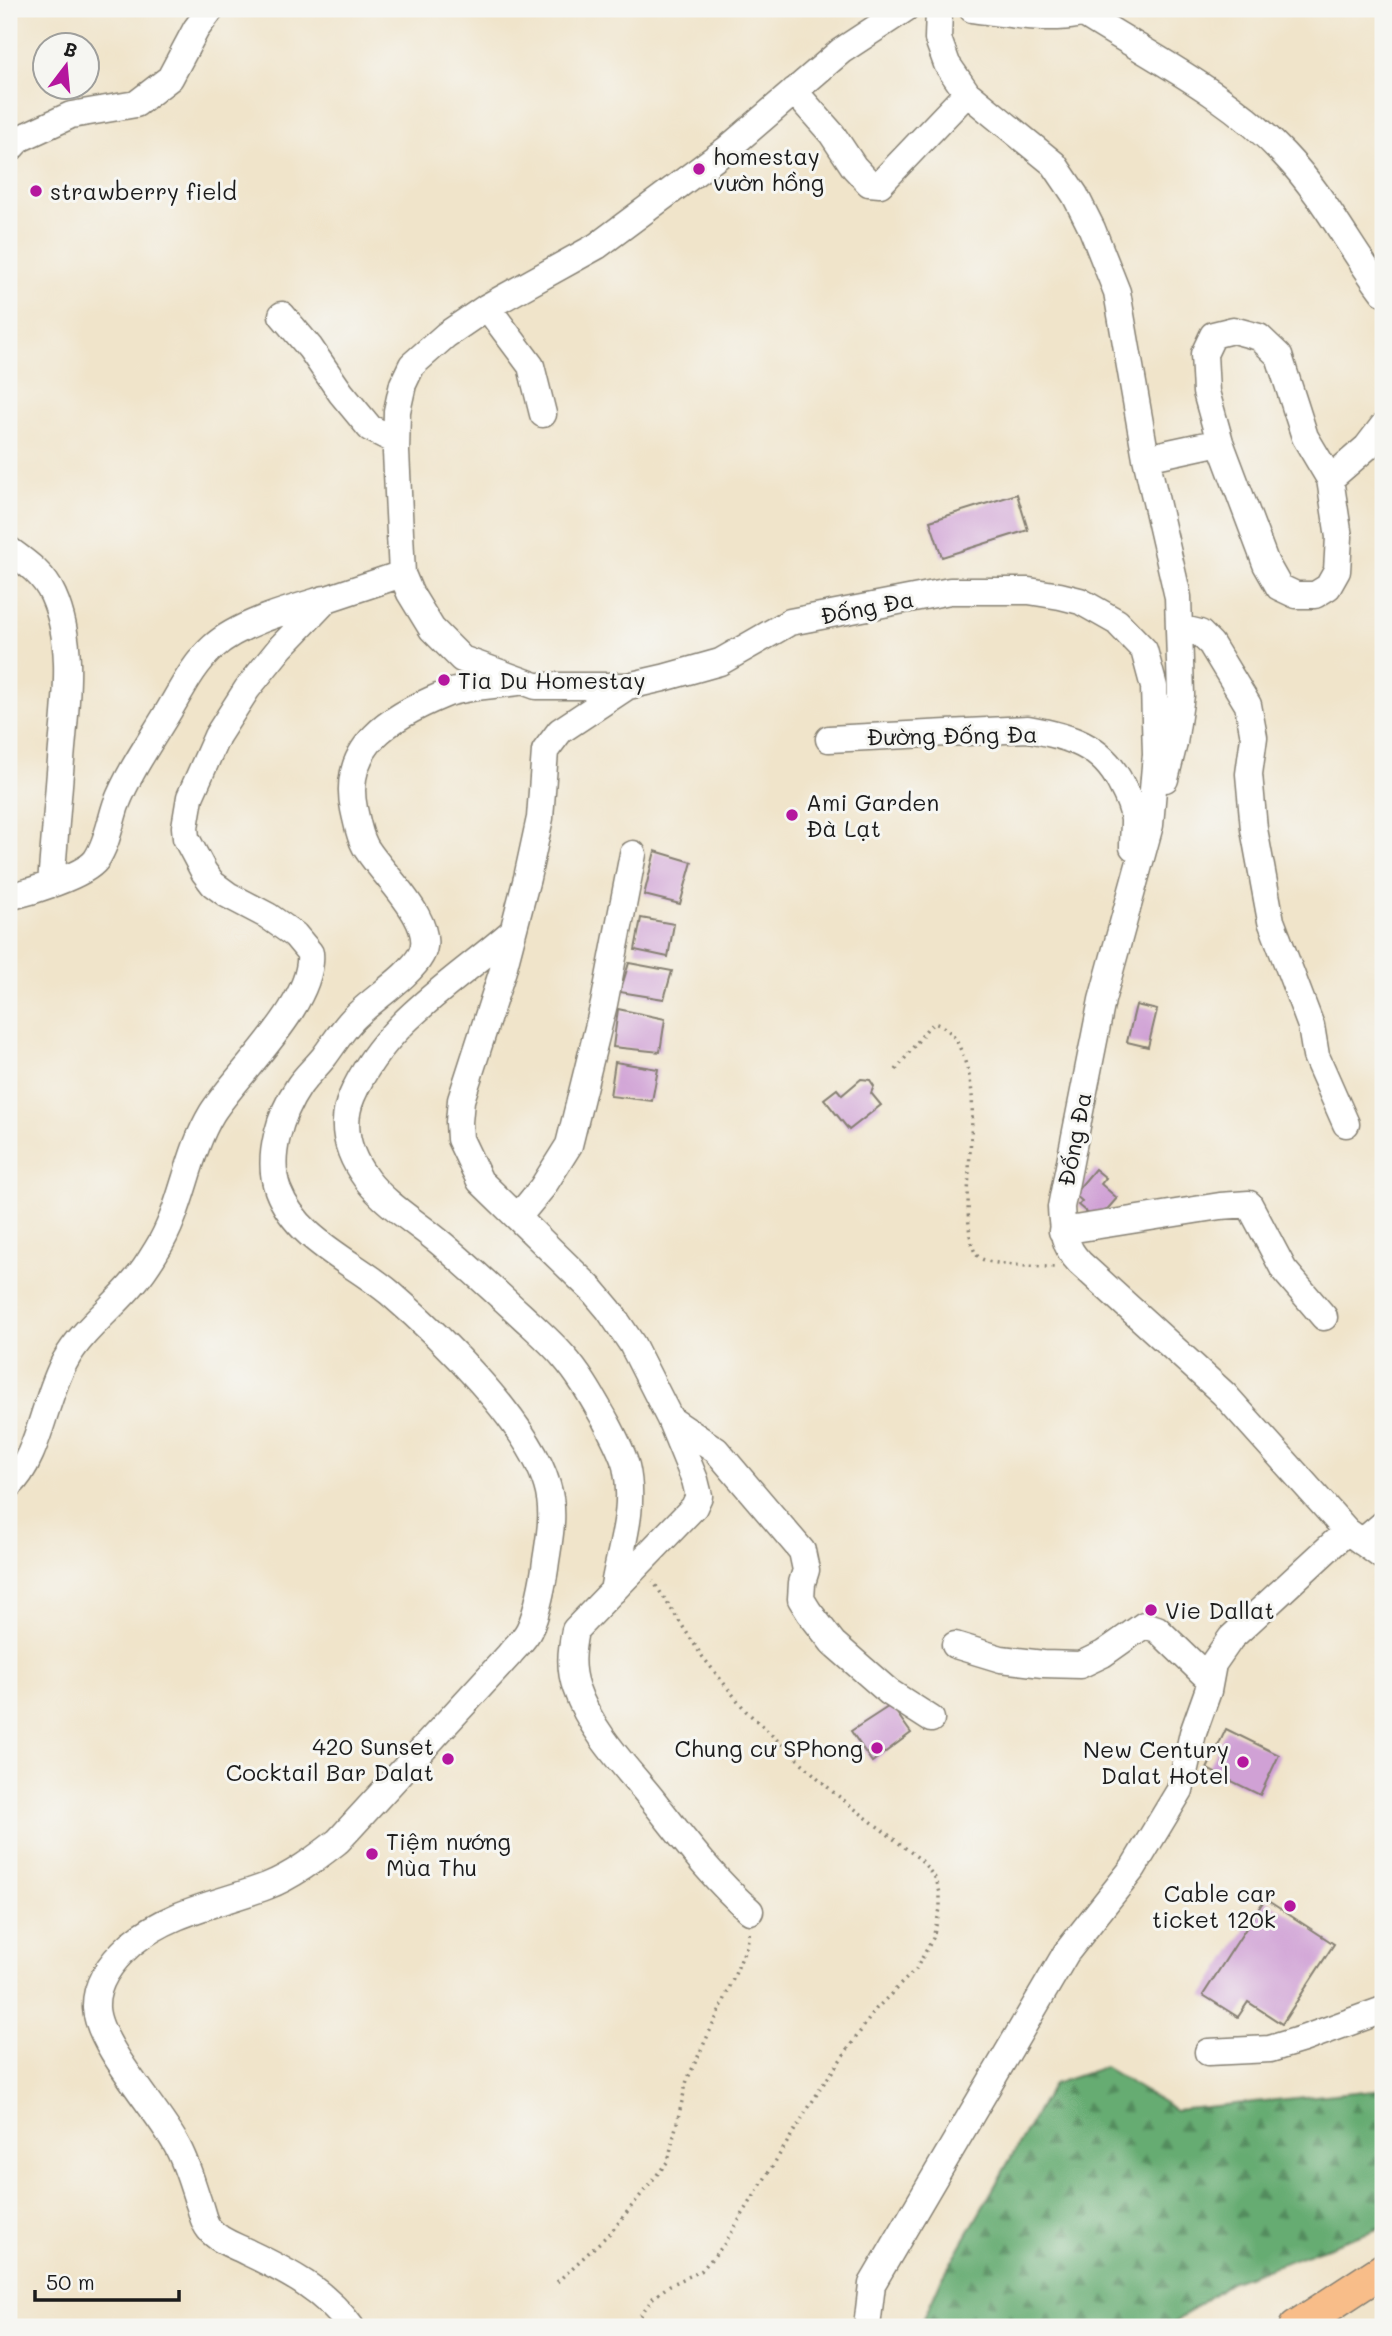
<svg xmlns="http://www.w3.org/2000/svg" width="1392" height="2336" viewBox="0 0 1392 2336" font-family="Mali,sans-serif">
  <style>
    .forest { fill: url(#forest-firs); stroke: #416447; stroke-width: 2 }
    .building { fill: #d0a1d5 }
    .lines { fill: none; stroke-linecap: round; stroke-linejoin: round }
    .minor-casing { stroke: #868073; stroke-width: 29 }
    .major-casing { stroke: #868073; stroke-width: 36 }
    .path { stroke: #868073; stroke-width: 3.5; stroke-dasharray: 2 5; stroke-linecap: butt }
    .minor { stroke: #fff; stroke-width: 26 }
    .major { stroke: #f8bd89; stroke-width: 33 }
    .poi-dot { fill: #b5179e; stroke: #f6f6f2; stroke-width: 2.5 }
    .labels { text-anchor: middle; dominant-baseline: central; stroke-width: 6; stroke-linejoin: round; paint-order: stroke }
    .poi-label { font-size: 23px; fill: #1c1c1c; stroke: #f6f6f2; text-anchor: start }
    .street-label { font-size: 23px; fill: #1c1c1c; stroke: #f6f6f2 }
  </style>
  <defs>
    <pattern id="forest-firs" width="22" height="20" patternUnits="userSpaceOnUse" patternTransform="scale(1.75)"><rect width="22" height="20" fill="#66ac72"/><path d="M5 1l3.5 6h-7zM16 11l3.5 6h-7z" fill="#538b5d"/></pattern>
  </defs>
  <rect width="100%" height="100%" fill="#f6f6f2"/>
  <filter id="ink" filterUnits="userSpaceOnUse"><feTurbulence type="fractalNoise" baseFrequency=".0143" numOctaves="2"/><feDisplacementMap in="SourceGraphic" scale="14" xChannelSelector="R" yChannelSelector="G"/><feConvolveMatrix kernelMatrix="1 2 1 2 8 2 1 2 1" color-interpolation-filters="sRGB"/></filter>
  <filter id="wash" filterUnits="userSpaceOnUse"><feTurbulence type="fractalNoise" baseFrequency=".00686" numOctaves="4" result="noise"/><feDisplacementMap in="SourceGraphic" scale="28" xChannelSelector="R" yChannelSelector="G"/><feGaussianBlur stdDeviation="1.57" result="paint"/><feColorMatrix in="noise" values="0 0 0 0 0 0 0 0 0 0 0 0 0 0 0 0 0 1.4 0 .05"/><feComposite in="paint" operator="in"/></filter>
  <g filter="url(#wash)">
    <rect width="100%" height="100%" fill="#f0e4ca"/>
    <path class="forest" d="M 1104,2067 L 1176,2110 L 1383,2089 L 1383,2227 L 1230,2282 L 1168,2327 L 920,2327 L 940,2282 L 1053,2084 Z"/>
    <g id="blocks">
      <path class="building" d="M 1017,494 L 1028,530 L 942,557 L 930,521 Z
        M 655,851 L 692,862 L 680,904 L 644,895 Z
        M 641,918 L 674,924 L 668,957 L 635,950 Z
        M 629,963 L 672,971 L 664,999 L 620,992 Z
        M 1136,1005 L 1157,1010 L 1148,1047 L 1127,1042 Z
        M 618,1009 L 665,1019 L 660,1052 L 613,1047 Z
        M 615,1062 L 658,1069 L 652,1101 L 610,1096 Z
        M 861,1079 L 870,1080 L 874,1086 L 871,1093 L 881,1105 L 849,1130 L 824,1099 L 837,1089 L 842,1095 Z
        M 1095,1169 L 1106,1178 L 1101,1184 L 1117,1198 L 1097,1221 L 1078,1205 L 1082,1201 L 1074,1194 Z
        M 891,1705 L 911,1733 L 872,1762 L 851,1731 Z
        M 1226,1729 L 1279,1755 L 1260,1795 L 1207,1769 Z
        M 1265,1899 L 1334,1944 L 1282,2024 L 1248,2002 L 1238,2017 L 1203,1995 Z"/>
    </g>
  </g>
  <g filter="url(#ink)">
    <use href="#blocks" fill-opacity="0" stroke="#868073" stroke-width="2"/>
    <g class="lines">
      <g class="minor-casing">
        <path id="minor" d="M 905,9 L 841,51 L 726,150 L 597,246 L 487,307 L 446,335 L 412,365 L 403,384 L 397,411 L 396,452 L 402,574 L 410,593 L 432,629 L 462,659 L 536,686 L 628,686 L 663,678 L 720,662 L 790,622 L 950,591 L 1029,591 L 1060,596 L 1080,601 L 1117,622 L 1144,650 L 1154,687 L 1156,754 L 1150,825 L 1102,1000 L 1061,1207 C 1062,1230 1064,1247 1080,1263 L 1224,1394 L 1347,1531 L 1383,1557
          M 939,9 L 938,39 L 947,64 L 967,93 L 1054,164 L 1075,195 L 1092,229 L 1117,292 L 1146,458 L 1178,597 L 1181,695 L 1174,743 L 1165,779
          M 972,9 C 1003,13 1066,25 1093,9
          M 1084,14 C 1153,58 1228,94 1284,154 C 1324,196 1349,247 1383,292
          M 794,91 L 832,134 L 854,167 L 869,183 L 880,184 L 967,93
          M 9,150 L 19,139 L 71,115 L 136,104 L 170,78 L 196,29 L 211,9
          M 487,307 L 531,366 L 543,414
          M 282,315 L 310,348 L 341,393 L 370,428 L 396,441
          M 1233,330 L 1259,337 L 1279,356 L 1305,437 L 1330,479 L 1339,537 L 1337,571 L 1328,587 L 1315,595 L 1296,595 L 1279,587 L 1266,564 L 1220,442 L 1206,392 L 1204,354 L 1213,335 Z
          M 1146,458 L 1220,442
          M 1330,479 L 1367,447 L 1383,426
          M 9,550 C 27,563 44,575 53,595 C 76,646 65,707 61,760 C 58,801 54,842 51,884
          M 1179,628 L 1200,633 L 1211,644 L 1248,705 L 1254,737 L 1249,774 L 1254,829 L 1271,921 L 1311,1026 L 1316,1056 L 1346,1124
          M 628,686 L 560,731 L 545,751 L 540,818 L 527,878 L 503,970 L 461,1100 L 459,1122 L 460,1139 L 480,1181 L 593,1291 L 609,1310 L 632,1344 L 670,1419 L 695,1480 L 699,1496 L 694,1507 L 575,1630 C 571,1651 569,1668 576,1688 C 590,1730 624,1765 651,1798 C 682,1837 712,1878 750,1911
          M 829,739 L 1028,729 C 1068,736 1102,745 1121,784 C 1127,795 1133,807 1134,820 C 1134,829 1133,838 1133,847
          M 9,897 C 29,892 84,876 96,860 C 107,844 110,823 116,805 C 128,774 148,745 165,717 C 180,693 192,666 213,647 C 239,623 292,609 325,599
          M 513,931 C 456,981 383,1023 352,1096 C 339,1126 348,1154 367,1180 C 387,1206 419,1224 443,1245 C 470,1268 496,1292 522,1316 C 536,1329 551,1342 563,1356 C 580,1375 592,1397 604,1418 C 612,1433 621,1449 626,1466 C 636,1509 620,1549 613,1591
          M 518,1217 L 542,1188 L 569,1145 L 604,1004 L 633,854
          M 1062,1231 L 1220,1206 L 1249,1204 L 1284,1270 L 1324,1317
          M 670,1419 L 716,1450 L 802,1551 L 806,1570 L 802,1583 L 801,1599 L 809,1612 L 833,1643 L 889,1692 L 931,1719
          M 9,1486 C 39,1458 44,1398 65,1361 C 82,1330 113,1308 135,1281 C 143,1272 150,1261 156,1251 C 183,1209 186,1156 212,1113 C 238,1072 315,1003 310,953 L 295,935 L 268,916 L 228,895 L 213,884 L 204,872 L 186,838 L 185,827 L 190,797 L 217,736 L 247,689 L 281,647 L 327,599 L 402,574
          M 1362,1542 L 1383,1524
          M 955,1645 L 1001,1659 L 1043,1664 L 1080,1665 L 1103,1654 L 1144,1625 L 1157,1629 L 1209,1679
          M 1208,2052 L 1270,2049 L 1303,2039 L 1383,2010
          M 351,2327 C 325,2291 289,2272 249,2253 C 236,2246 218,2241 209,2229 C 203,2222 202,2212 199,2204 C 192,2184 187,2163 176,2144 C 157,2109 98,2045 96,2008 C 95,1983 113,1960 131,1944 C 171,1911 219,1904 267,1886 C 293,1876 316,1858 338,1841 L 509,1655 C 515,1647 525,1639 529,1630 C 537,1615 544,1578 546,1561 C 550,1535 555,1511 547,1485 C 529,1423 439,1335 390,1293 C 352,1261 297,1240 278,1190 C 266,1158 280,1114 299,1086 C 306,1076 316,1067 324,1057 C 333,1045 341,1032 351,1021 C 369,1001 409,977 421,955 C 439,923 380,873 365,846 C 359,835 357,822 354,809 C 341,746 392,716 443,695 C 462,687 498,685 519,682
          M 867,2327 L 872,2284 L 1066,1953 L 1133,1868 L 1180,1790 L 1193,1733 L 1208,1691 L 1213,1664 L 1231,1638 L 1347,1531"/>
      </g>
      <g class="major-casing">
        <path id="major" d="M 1296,2327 L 1383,2270"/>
      </g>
      <path class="path" d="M 896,1070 L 927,1029 L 934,1023 C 950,1028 956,1038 962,1053 C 967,1067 971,1080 972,1095 C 975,1126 957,1243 980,1258 C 990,1265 1040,1267 1054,1267
        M 557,2282 L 611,2232 L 668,2161 L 687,2080 L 724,2001 L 747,1945 L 749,1933
        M 632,2327 L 653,2298 L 670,2285 L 701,2271 L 723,2246 L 822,2086 L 876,2009 L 916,1969 L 933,1938 L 940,1909 L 940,1893 L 936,1879 L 921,1860 L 833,1792 L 746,1711 L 702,1656 L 653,1581"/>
      <use href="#minor" class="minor"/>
      <use href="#major" class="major"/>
    </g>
  </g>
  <g class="poi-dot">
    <circle cx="699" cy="169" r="7"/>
    <circle cx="36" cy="191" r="7"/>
    <circle cx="444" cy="680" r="7"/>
    <circle cx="792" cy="815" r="7"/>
    <circle cx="1151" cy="1610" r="7"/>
    <circle cx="877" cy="1748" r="7"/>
    <circle cx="448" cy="1759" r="7"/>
    <circle cx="1243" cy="1762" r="7"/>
    <circle cx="372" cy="1854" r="7"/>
    <circle cx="1290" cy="1906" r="7"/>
  </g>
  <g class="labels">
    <g class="poi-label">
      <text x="713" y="156">homestay<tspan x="713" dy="26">vườn hồng</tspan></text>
      <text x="50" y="191">strawberry field</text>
      <text x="458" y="680">Tia Du Homestay</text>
      <text x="806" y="802">Ami Garden<tspan x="806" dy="26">Đà Lạt</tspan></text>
      <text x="1165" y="1610">Vie Dallat</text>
      <text x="434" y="1746" text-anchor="end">420 Sunset<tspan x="434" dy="26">Cocktail Bar Dalat</tspan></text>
      <text x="863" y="1748" text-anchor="end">Chung cư SPhong</text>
      <text x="1229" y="1749" text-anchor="end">New Century<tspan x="1229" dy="26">Dalat Hotel</tspan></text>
      <text x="386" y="1841">Tiệm nướng<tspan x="386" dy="26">Mùa Thu</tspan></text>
      <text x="1276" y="1893" text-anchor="end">Cable car<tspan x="1276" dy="26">ticket 120k</tspan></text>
    </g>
    <g class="street-label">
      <text transform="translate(867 607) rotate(-11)">Đống Đa</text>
      <text transform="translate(952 735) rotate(-1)">Đường Đống Đa</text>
      <text transform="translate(1074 1139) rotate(-79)">Đống Đa</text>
    </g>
  </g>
  <rect width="1392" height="2336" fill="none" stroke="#f6f6f2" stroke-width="35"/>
  <g transform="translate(66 66) rotate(16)"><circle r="33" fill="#f6f6f2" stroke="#9f9f9c" stroke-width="2"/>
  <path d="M0-5L12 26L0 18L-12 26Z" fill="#b5179e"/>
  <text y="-10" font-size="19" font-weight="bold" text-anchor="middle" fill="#1c1c1c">B</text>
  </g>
  <path d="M35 2290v10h144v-10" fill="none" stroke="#1c1c1c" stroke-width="3.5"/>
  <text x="46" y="2290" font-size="21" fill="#1c1c1c" stroke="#f6f6f2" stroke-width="5" paint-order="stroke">50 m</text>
</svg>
